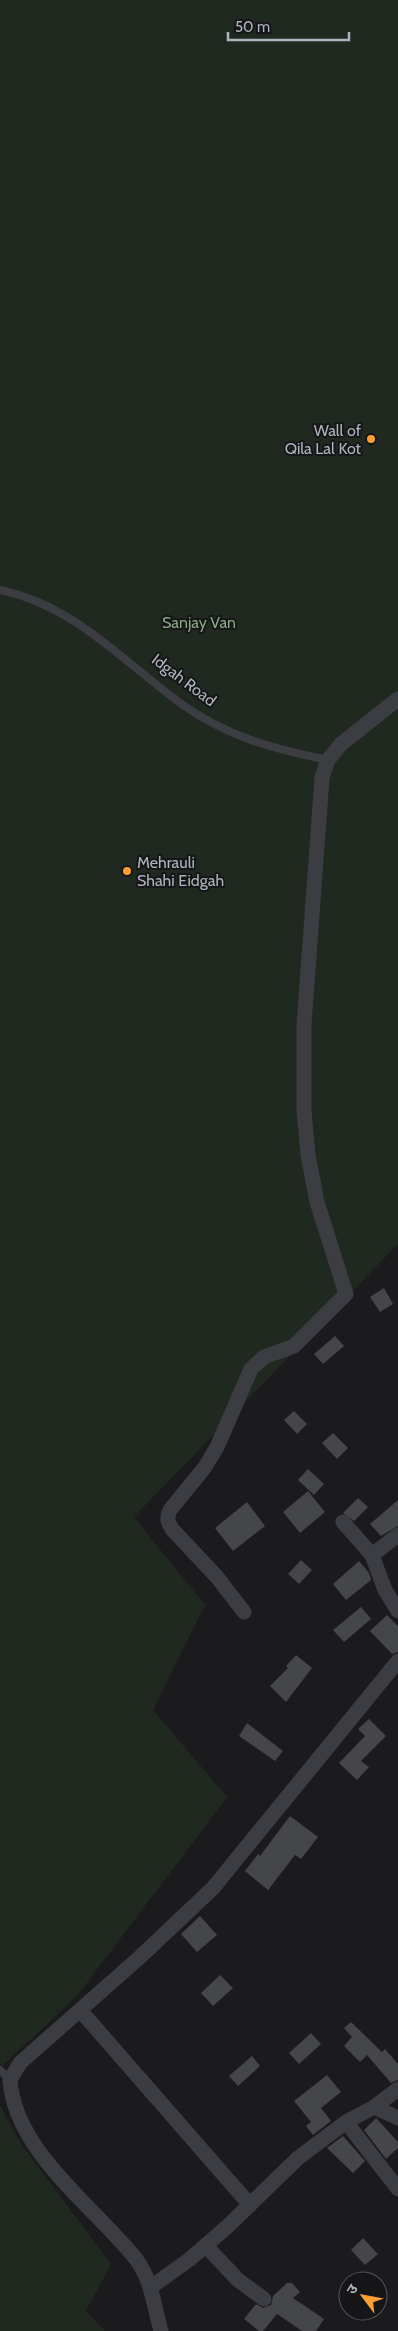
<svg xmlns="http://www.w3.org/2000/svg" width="398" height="2331" viewBox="0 0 398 2331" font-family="Cabin,'Noto Sans Devanagari',sans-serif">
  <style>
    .green { fill: #202920 }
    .building { fill: #45464a }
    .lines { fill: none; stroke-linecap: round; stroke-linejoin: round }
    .service { stroke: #3b3d43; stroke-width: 8 }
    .minor { stroke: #3b3d43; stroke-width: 15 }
    .poi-dot { fill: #fd9e33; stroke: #161618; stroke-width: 2 }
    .labels { text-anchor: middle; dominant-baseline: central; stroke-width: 4; stroke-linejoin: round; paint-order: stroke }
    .poi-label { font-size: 16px; fill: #adb4bd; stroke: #161618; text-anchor: end }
    .park-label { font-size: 16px; fill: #86a983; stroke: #161618 }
    .street-label { font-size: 16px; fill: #adb4bd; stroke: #161618 }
  </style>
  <rect width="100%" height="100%" fill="#1b1b1d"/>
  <path class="green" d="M 0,0 L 398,0 L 398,1244 L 134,1517 L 205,1605 L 153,1710 L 227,1797 L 77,1996 L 0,2068 Z
    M 0,2105 L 19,2141 L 111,2264 L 86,2311 L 105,2331 L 0,2331 Z"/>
  <path class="building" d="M 384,1288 L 393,1304 L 380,1312 L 370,1297 Z
    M 335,1336 L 344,1346 L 323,1364 L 314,1354 Z
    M 294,1411 L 307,1424 L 297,1434 L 284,1420 Z
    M 333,1433 L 348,1448 L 337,1459 L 322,1443 Z
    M 308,1469 L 324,1484 L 314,1495 L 298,1480 Z
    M 308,1491 L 325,1512 L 300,1533 L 283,1512 Z
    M 358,1498 L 368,1507 L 354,1521 L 343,1513 Z
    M 398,1500 L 398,1526 L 381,1536 L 370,1524 Z
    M 247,1502 L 265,1526 L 233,1551 L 215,1528 Z
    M 301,1560 L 312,1570 L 299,1584 L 288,1574 Z
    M 359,1561 L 369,1573 L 371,1580 L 346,1600 L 333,1584 Z
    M 361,1607 L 371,1619 L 344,1642 L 333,1630 Z
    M 387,1615 L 398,1626 L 398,1652 L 392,1654 L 370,1631 Z
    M 296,1655 L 312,1668 L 286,1702 L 270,1686 L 288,1668 L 286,1666 Z
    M 369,1719 L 386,1736 L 361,1761 L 369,1767 L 357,1780 L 339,1763 L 365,1736 L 358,1729 Z
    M 247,1723 L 283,1751 L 275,1761 L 239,1736 Z
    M 290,1816 L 318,1837 L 301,1859 L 295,1855 L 268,1890 L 245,1871 L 258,1854 L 260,1856 Z
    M 200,1916 L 217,1935 L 197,1952 L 181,1934 Z
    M 220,1975 L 233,1988 L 213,2006 L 201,1993 Z
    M 351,2022 L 382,2052 L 385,2049 L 398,2064 L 398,2080 L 391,2083 L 367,2055 L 360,2062 L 344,2046 L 352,2037 L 344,2028 Z
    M 311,2033 L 321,2044 L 299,2064 L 289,2053 Z
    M 252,2056 L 260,2066 L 238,2086 L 229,2076 Z
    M 327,2075 L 341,2092 L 321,2108 L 331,2121 L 313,2135 L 306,2126 L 311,2122 L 294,2101 Z
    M 376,2118 L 398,2142 L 398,2148 L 386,2159 L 364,2130 Z
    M 343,2136 L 365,2161 L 353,2173 L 327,2148 Z
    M 363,2238 L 378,2254 L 365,2265 L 351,2250 Z
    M 287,2283 L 292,2283 L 300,2292 L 293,2298 L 324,2319 L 316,2331 L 302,2331 L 277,2314 L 263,2331 L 259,2331 L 244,2319 L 256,2304 L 263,2308 L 271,2305 L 273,2296 Z"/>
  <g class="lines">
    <path class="service" d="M 0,590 C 76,606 123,662 183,705 C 228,737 274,749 328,760
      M 0,2070 L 10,2080"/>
    <path class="minor" d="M 343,1522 L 372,1555 L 398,1535
      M 372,1555 L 385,1590 L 398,1611
      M 244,1612 L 217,1577 L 172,1529 C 168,1522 166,1518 170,1510 L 205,1467 L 217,1447 L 251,1369 L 264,1357 L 294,1346 L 346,1294 L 317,1202 L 308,1155 L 304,1110 L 304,1025 L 322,778 L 328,760 L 341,744 L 398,699
      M 80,2010 L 250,2205
      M 374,2107 L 398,2118
      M 346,2122 L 398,2189
      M 206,2246 L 238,2280 L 264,2299
      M 151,2287 L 190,2259 L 228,2226 L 298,2158 L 346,2122 L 374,2107 L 398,2089
      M 161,2331 C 154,2307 152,2280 136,2259 C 95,2207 15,2152 10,2080 L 20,2063 L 140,1957 L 213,1888 L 398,1661"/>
  </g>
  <g class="poi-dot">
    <circle cx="371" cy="439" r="5"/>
    <circle cx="127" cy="871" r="5"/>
  </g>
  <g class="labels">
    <g class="poi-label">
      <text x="361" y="430">Wall of<tspan x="361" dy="18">Qila Lal Kot</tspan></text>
      <text x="137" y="862" text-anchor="start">Mehrauli<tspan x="137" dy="18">Shahi Eidgah</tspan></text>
    </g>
    <g class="park-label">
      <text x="199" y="622">Sanjay Van</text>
    </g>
    <g class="street-label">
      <text transform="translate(184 680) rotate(37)">Idgah Road</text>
    </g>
  </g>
  <g transform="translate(363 2296) rotate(302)"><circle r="24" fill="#161618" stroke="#52555a"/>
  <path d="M0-4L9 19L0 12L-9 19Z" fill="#fd9e33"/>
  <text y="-8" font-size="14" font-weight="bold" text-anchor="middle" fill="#adb4bd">उ</text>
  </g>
  <path d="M228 32v8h121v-8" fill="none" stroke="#adb4bd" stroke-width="2.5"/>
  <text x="235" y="32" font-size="15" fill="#adb4bd" stroke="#161618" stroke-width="4" paint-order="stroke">50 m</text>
</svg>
